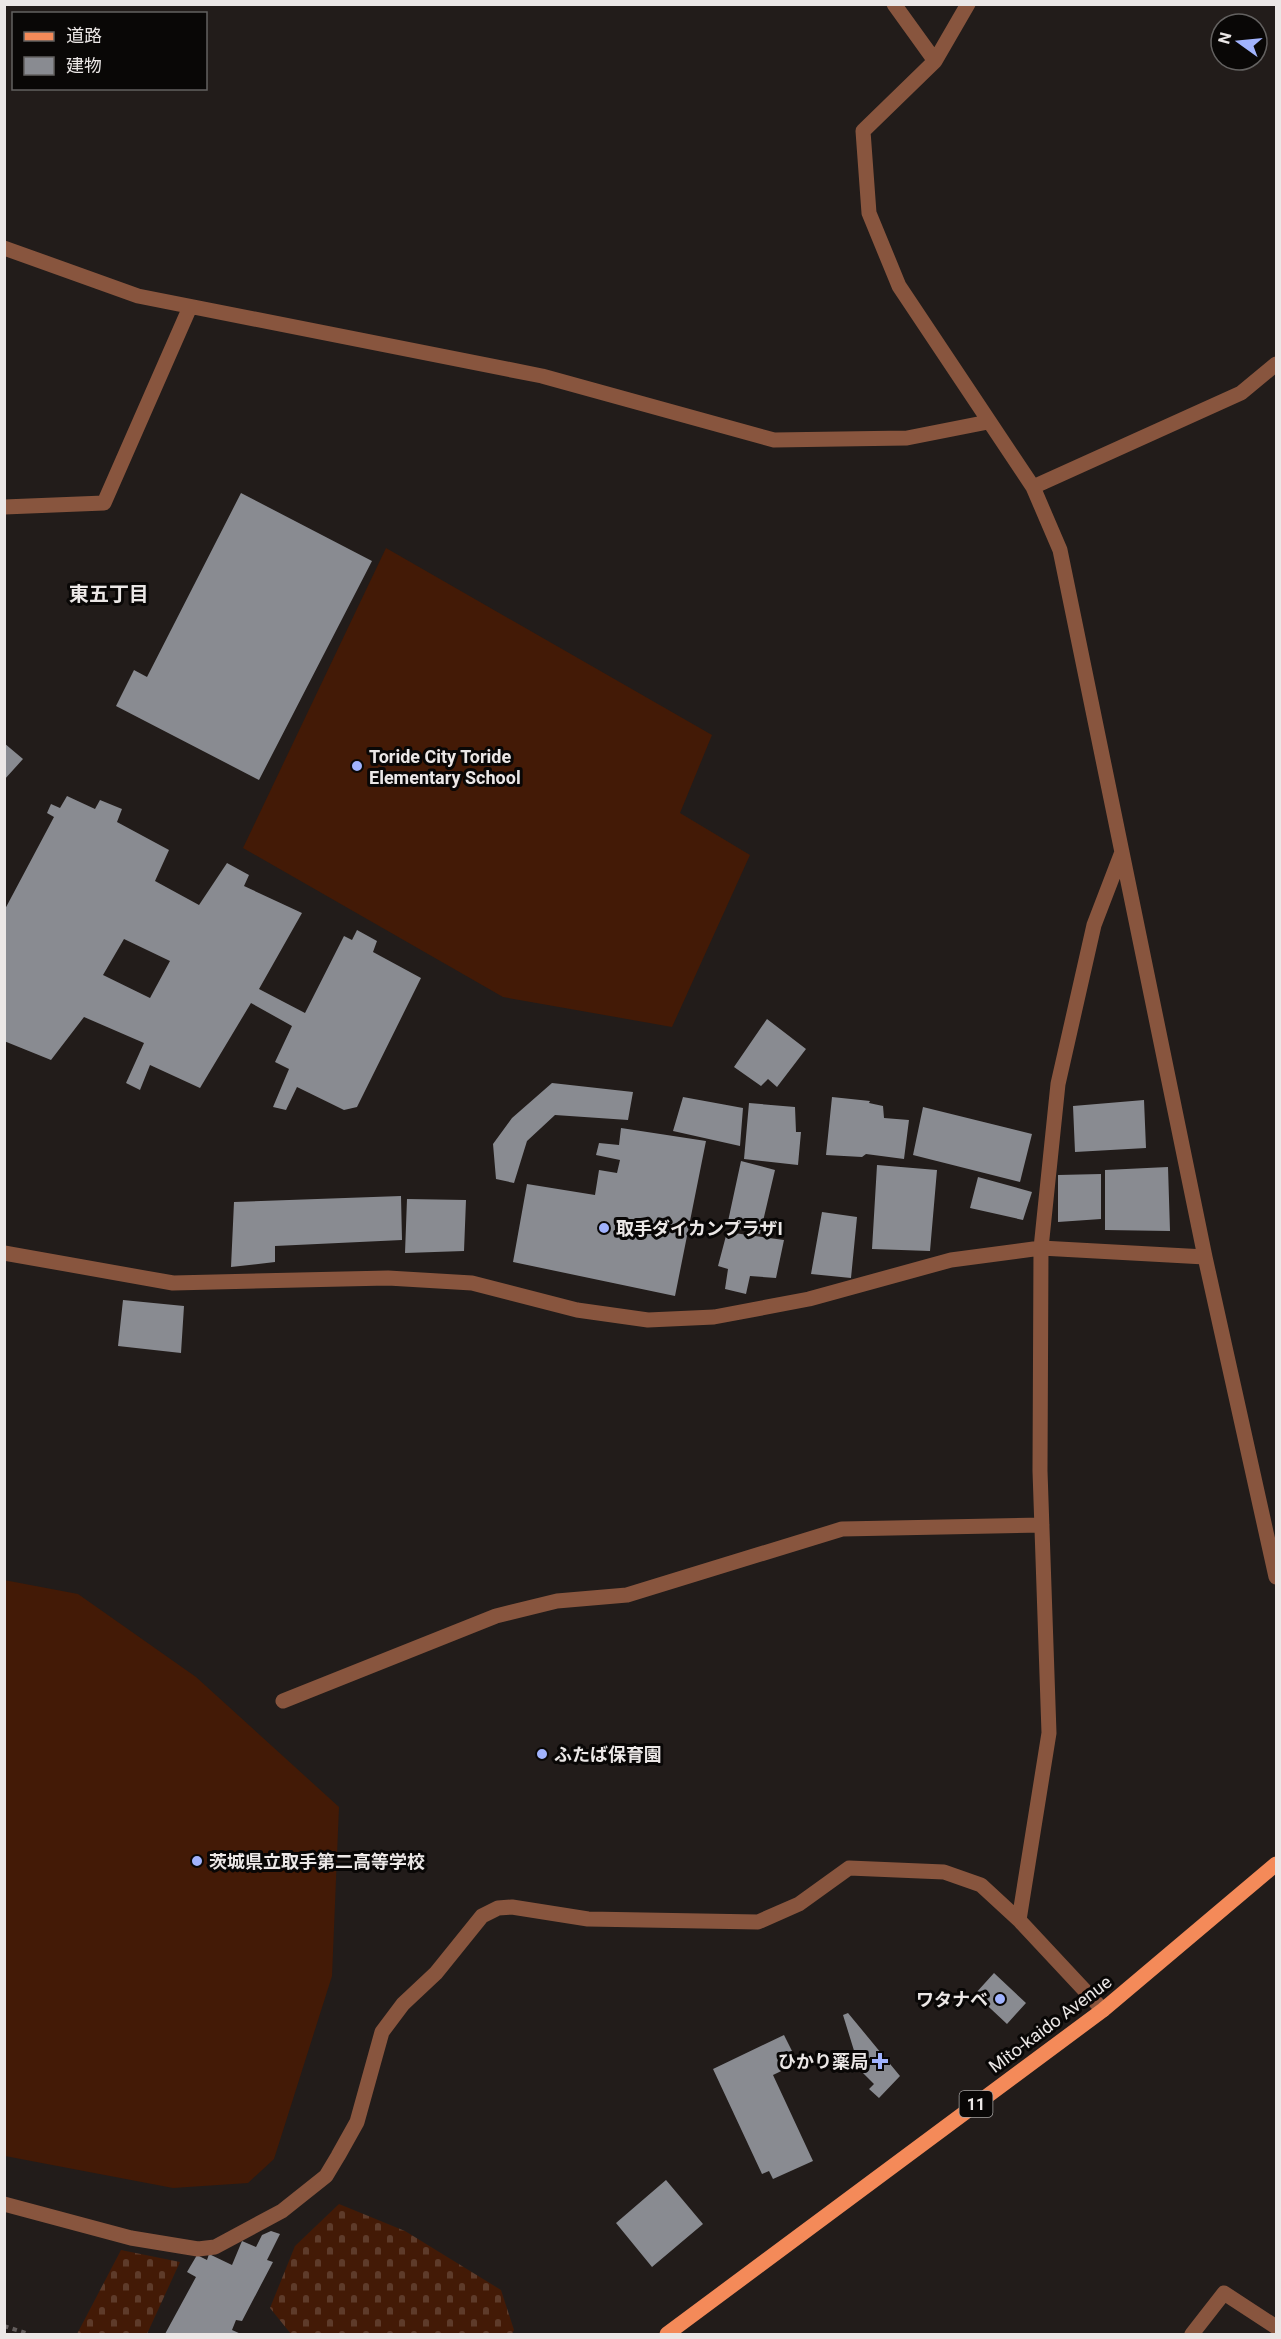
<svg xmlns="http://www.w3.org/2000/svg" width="1281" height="2339" viewBox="0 0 1281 2339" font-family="Roboto,'Noto Sans JP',sans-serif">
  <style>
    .grass { fill: #431a06 }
    .cemetery { fill: url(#cemetery-stones) }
    .building { fill: #898b91; fill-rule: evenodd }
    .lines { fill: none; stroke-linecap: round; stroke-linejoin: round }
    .path { stroke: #635d5c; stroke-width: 4; stroke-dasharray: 4.5 4.5; stroke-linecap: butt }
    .minor { stroke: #88553e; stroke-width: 15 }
    .major { stroke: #f48a59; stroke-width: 15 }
    .poi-dot { fill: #a1b3fd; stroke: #090706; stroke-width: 2 }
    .labels { text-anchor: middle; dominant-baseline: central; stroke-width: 6; stroke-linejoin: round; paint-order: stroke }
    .shield { fill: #090706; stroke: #a7a4a3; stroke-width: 1.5 }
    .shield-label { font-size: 16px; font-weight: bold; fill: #ebe7e6 }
    .poi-label { font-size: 18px; font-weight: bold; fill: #ebe7e6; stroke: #090706; text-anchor: start }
    .street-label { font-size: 18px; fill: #ebe7e6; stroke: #090706 }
    .neighbourhood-label { font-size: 20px; font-weight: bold; fill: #ebe7e6; stroke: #090706 }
  </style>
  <defs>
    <pattern id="cemetery-stones" width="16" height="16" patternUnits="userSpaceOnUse" patternTransform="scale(1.5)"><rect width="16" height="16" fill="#431a06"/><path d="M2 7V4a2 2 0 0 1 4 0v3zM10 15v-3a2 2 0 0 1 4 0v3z" fill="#5e3b2a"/></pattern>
  </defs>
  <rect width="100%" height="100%" fill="#221c1a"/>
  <path class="grass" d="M 386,548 L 712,735 L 680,813 L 750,855 L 672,1027 L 503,997 L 243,848 Z
    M 4,1580 L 78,1594 L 196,1677 L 339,1807 L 332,1976 L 274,2159 L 248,2183 L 173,2188 L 5,2156 Z"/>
  <path class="cemetery" d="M 339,2204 L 405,2231 L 501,2290 L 514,2330 L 512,2334 L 291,2334 L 270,2308 L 295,2246 Z
    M 121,2250 L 180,2262 L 147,2334 L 77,2334 Z"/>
  <path class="building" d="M 241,493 L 372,561 L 259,780 L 116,706 L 134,670 L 147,677 Z
    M 4,743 L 23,759 L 4,780 Z
    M 67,796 L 95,809 L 100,800 L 122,809 L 117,822 L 169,850 L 155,881 L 199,905 L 227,863 L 249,875 L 244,886 L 302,913 L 259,989 L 305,1013 L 344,936 L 352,940 L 357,930 L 377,941 L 373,952 L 421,978 L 357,1107 L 344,1110 L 297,1087 L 286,1110 L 273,1107 L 289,1069 L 275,1062 L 292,1026 L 251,1003 L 200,1088 L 150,1065 L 140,1090 L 126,1083 L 144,1043 L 84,1017 L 51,1060 L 4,1041 L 4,911 L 54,817 L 47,813 L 51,804 L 60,808 ZM 124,939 L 170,961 L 150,998 L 103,975 Z
    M 767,1019 L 806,1049 L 777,1087 L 768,1079 L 761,1086 L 734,1067 Z
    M 552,1083 L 633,1092 L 628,1120 L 555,1115 L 527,1141 L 514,1183 L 496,1179 L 493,1144 L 512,1118 Z
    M 683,1097 L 743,1108 L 740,1146 L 673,1131 Z
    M 832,1097 L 870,1101 L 869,1103 L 883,1106 L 884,1118 L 909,1120 L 904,1159 L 866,1154 L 862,1157 L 826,1155 Z
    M 1144,1100 L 1146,1148 L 1075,1152 L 1073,1106 Z
    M 749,1103 L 795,1107 L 796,1132 L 801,1132 L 798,1165 L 744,1159 Z
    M 923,1107 L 1032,1134 L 1020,1182 L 913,1155 Z
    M 621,1128 L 706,1141 L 675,1296 L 513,1262 L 527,1184 L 595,1195 L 599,1170 L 617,1173 L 620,1160 L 596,1155 L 599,1143 L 619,1145 Z
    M 741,1161 L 775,1170 L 760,1234 L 727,1226 Z
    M 877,1165 L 937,1170 L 930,1251 L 872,1249 Z
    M 1168,1167 L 1170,1231 L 1105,1230 L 1105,1170 Z
    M 1101,1174 L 1101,1219 L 1058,1222 L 1058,1175 Z
    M 978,1177 L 1032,1192 L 1023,1220 L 970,1208 Z
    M 401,1196 L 402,1240 L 275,1246 L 275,1262 L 231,1267 L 234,1202 Z
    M 407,1199 L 466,1200 L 464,1251 L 405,1253 Z
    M 822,1212 L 857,1217 L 851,1278 L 811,1274 Z
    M 727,1232 L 784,1240 L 776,1278 L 750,1276 L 746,1294 L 725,1289 L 728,1269 L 718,1266 Z
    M 123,1300 L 184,1306 L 181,1353 L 118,1346 Z
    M 994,1973 L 1026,2003 L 1007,2024 L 975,1994 Z
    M 848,2013 L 900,2076 L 879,2098 L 869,2089 L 874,2084 L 860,2070 L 843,2015 Z
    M 784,2035 L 798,2063 L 773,2075 L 813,2161 L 773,2179 L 769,2171 L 762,2174 L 713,2069 Z
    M 666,2180 L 703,2224 L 652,2267 L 616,2223 Z
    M 271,2231 L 280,2234 L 267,2260 L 273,2262 L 242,2321 L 236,2320 L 232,2330 L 241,2334 L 165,2334 L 196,2277 L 187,2272 L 197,2255 L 207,2260 L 209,2254 L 232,2265 L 242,2241 L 256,2247 L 262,2235 Z"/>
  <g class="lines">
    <path class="path" d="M 4,2326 L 29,2334"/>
    <path class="minor" d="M 894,4 L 935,61
      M 968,4 L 935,61 L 863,131 L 869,213 L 899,286 L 1033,487 L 1060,550 L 1205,1257 L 1276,1577
      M 4,248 L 138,296 L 542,376 L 774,440 L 907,438 L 988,422
      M 1033,487 L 1241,393 L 1276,364
      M 4,507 L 104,503 L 190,307
      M 4,1253 L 173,1283 L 388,1278 L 472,1283 L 577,1310 L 648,1320 L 714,1317 L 809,1299 L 951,1260 L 1041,1248 L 1205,1257
      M 283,1701 L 496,1616 L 557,1601 L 627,1595 L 842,1529 L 1042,1525
      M 1103,2010 L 1019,1920 L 1049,1733 L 1040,1471 L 1041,1248 L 1058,1084 L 1094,925 L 1122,852
      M 4,2204 L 131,2238 L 198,2249 L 215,2247 L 282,2211 L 326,2176 L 338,2156 L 357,2122 L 382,2032 L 403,2004 L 436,1973 L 482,1916 L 498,1908 L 512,1907 L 588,1919 L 758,1922 L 799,1904 L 849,1868 L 944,1872 L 981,1885 L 1019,1920
      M 1192,2334 L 1224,2293 L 1276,2327"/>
    <path class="major" d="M 667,2334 L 1103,2010 L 1276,1864"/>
  </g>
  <g class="poi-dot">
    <circle cx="357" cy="766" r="6"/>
    <circle cx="604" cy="1228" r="6"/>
    <circle cx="542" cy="1754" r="6"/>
    <circle cx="197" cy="1861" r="6"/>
    <circle cx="1000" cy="1999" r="6"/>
    <path d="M877 2052h6v6h6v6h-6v6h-6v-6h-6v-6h6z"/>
  </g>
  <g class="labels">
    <rect class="shield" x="959.5" y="2091" width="33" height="26" rx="4.5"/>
    <g class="shield-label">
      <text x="976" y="2104">11</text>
    </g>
    <g class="poi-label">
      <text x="369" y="756">Toride City Toride<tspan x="369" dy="21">Elementary School</tspan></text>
      <text x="616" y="1228">取手ダイカンプラザI</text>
      <text x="554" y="1754">ふたば保育園</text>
      <text x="209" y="1861">茨城県立取手第二高等学校</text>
      <text x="988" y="1999" text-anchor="end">ワタナベ</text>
      <text x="868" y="2061" text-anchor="end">ひかり薬局</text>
    </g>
    <g class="street-label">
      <text transform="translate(1050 2024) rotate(-37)">Mito-kaido Avenue</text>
    </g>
    <g class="neighbourhood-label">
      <text x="109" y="594">東五丁目</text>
    </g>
  </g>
  <rect width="1281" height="2339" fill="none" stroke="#ebe7e6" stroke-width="12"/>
  <rect x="12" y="12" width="195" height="78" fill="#090706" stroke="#636160" stroke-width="1.5"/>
  <rect x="24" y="32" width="30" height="9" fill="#f48a59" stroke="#636160" stroke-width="1.5"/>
  <text x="66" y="42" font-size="18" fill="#ebe7e6">道路</text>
  <rect x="24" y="57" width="30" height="18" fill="#898b91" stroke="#636160" stroke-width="1.5"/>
  <text x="66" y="72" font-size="18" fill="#ebe7e6">建物</text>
  <g transform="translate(1239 42) rotate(285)"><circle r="28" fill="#090706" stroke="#636160" stroke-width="1.5"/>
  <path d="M0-4.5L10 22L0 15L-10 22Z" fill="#a1b3fd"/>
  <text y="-9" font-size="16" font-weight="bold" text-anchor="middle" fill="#ebe7e6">N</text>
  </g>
</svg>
